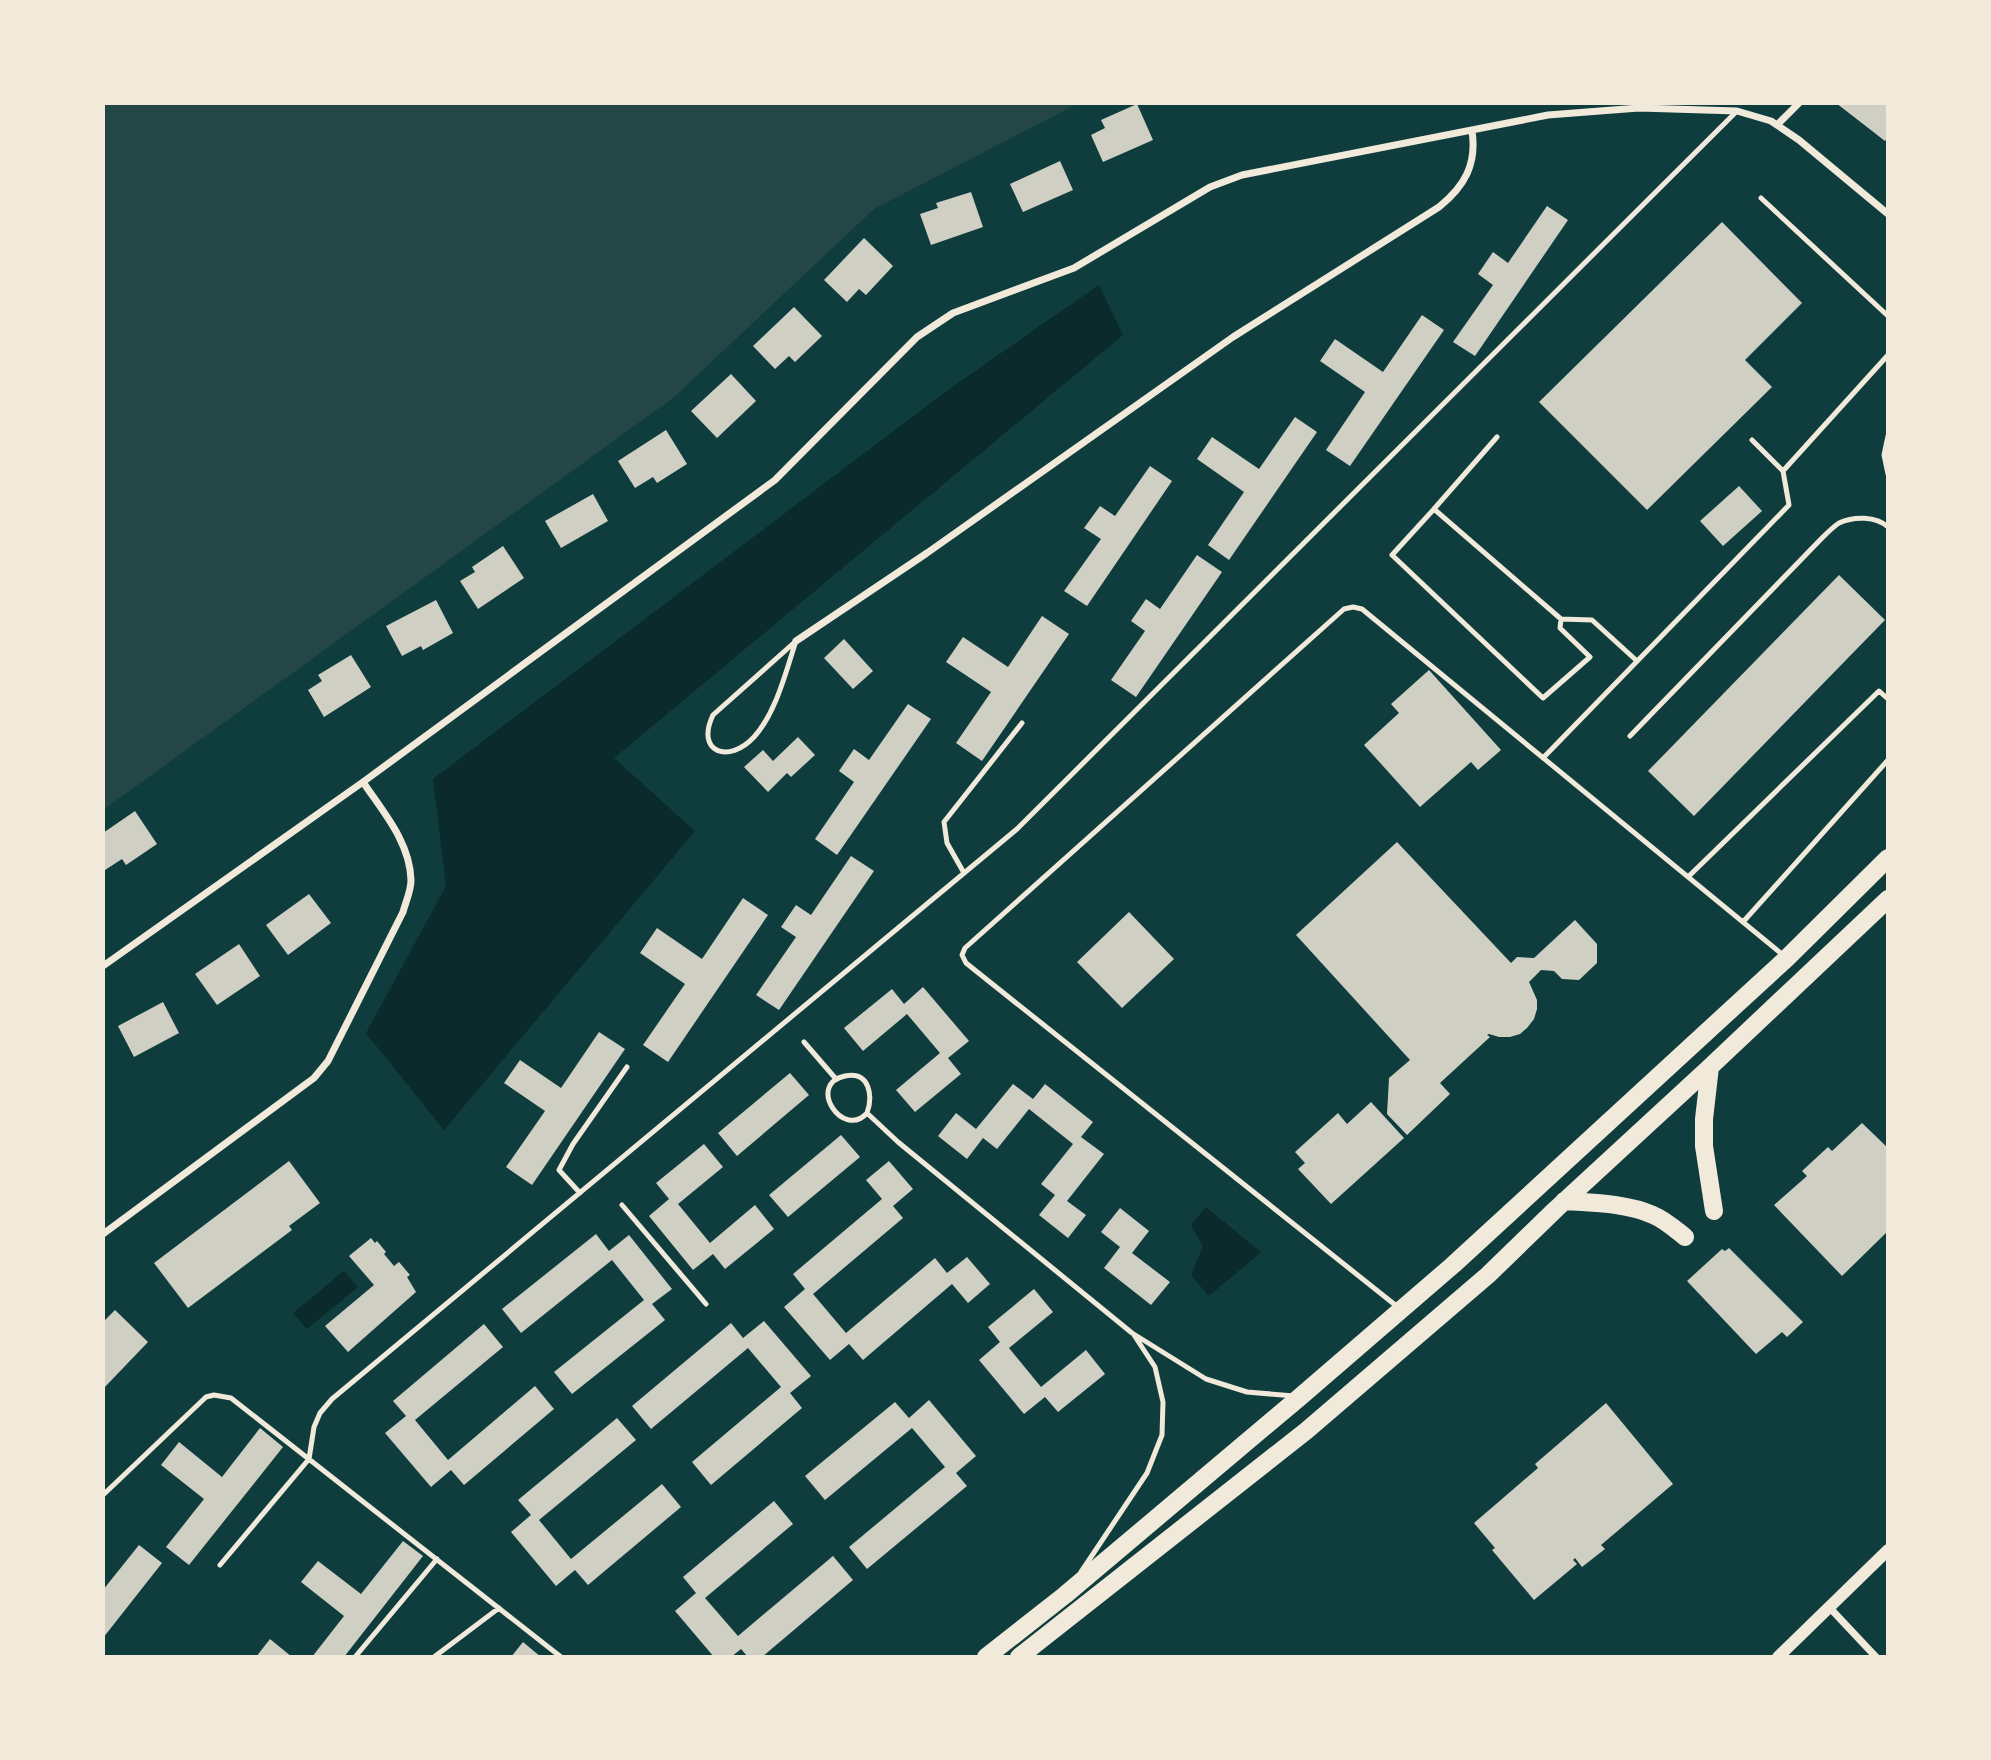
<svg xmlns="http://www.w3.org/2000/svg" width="1991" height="1760" viewBox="0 0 1991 1760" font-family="'Golos Text',sans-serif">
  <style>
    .green { fill: #244646 }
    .water { fill: #0a2a2b }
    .building { fill: #cfcfc3 }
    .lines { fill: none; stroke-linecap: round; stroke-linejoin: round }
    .service { stroke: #f1e9da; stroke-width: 5 }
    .minor { stroke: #f1e9da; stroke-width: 7 }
    .tertiary { stroke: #f1e9da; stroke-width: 12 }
    .trunk { stroke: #f1e9da; stroke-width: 18 }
  </style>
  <rect width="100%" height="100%" fill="#0f3d3e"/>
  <path class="green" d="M 103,103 L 1079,103 L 874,209 L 673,398 L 103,810 Z"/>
  <path class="water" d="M 1099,285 L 1123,335 L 614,758 L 695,831 L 444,1130 L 366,1033 L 446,886 L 433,779 L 952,387 Z
    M 1206,1207 L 1261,1252 L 1209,1296 L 1191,1275 L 1203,1246 L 1191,1225 Z
    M 344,1271 L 358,1287 L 307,1329 L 293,1313 Z"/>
  <path class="building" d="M 1836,103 L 1884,103 L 1888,106 L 1888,137 L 1885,141 Z
    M 1137,104 L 1153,140 L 1103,162 L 1091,135 L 1105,128 L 1101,120 Z
    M 1060,161 L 1073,190 L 1023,212 L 1010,184 Z
    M 971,192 L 983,227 L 931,245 L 920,214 L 938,208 L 936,203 Z
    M 1547,206 L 1568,220 L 1475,356 L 1453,342 L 1493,285 L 1478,274 L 1493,252 L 1508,263 Z
    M 1722,222 L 1802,303 L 1745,360 L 1772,387 L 1647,510 L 1539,402 Z
    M 864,238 L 893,266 L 866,295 L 859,289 L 847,302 L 824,280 Z
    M 794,307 L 822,336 L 795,362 L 789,356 L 775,369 L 753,346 Z
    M 1422,315 L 1444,330 L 1350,466 L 1326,450 L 1365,392 L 1320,361 L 1335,339 L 1383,372 Z
    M 731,374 L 756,401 L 717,438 L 691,411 Z
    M 1295,417 L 1317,432 L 1229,560 L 1208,545 L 1244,492 L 1197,459 L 1212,437 L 1259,469 Z
    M 666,430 L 687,464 L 657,483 L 653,477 L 635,488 L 618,461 Z
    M 1150,466 L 1172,481 L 1087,606 L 1064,591 L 1101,539 L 1084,528 L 1100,506 L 1115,516 Z
    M 1739,486 L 1762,511 L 1723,546 L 1700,521 Z
    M 593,494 L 608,521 L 561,548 L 545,521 Z
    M 503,546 L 524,578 L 478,609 L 460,581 L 475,572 L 472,567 Z
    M 1197,555 L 1222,572 L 1136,697 L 1111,680 L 1145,631 L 1131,621 L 1146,599 L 1160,609 Z
    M 1839,575 L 1885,620 L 1694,816 L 1648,771 Z
    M 436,600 L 453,633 L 423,650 L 421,646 L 402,656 L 386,626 Z
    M 1042,616 L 1069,634 L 982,761 L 956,743 L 991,692 L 946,662 L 963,637 L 1008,667 Z
    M 844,639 L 873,671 L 853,689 L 824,658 Z
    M 351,655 L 371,687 L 324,717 L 308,690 L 322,681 L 318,675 Z
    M 1429,670 L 1501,750 L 1478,770 L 1471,762 L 1420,807 L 1364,745 L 1399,713 L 1391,704 Z
    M 908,704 L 931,719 L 837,855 L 815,839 L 854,782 L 839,771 L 854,749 L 869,760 Z
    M 798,737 L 815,755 L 791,777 L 787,773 L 768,792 L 744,767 L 763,750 L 773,761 Z
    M 135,811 L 157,844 L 126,865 L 122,859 L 105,870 L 103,867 L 103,833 Z
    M 1397,842 L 1511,963 L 1517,957 L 1534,958 L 1575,920 L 1597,944 L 1597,963 L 1579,980 L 1562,979 L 1554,971 L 1541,970 L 1529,982 L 1537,1000 L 1537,1009 L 1534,1019 L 1527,1028 L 1520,1034 L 1510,1037 L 1499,1037 L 1489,1034 L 1487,1035 L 1490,1037 L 1440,1083 L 1450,1094 L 1407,1135 L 1387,1114 L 1389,1078 L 1410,1060 L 1296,935 Z
    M 851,856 L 874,871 L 779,1010 L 756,995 L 796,937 L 781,927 L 796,905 L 811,915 Z
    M 309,894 L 331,923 L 288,955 L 266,925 Z
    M 743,898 L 768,915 L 668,1062 L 643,1045 L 685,984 L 640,953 L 657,928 L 702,959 Z
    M 1129,912 L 1174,959 L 1122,1008 L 1077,962 Z
    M 239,944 L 260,976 L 217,1005 L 195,974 Z
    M 923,987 L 969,1041 L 948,1058 L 961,1074 L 915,1112 L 896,1090 L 940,1053 L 907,1014 L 863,1051 L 844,1028 L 892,989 L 904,1004 Z
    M 163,1002 L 179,1033 L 134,1057 L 118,1026 Z
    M 599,1032 L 625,1049 L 532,1185 L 506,1167 L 545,1111 L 504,1083 L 520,1060 L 561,1088 Z
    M 790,1073 L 809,1095 L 737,1156 L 718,1133 Z
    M 1013,1084 L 1033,1099 L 1045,1084 L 1093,1122 L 1081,1137 L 1104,1154 L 1067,1201 L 1086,1215 L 1068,1238 L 1039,1215 L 1055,1195 L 1041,1184 L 1073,1144 L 1029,1109 L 997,1149 L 983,1138 L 967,1159 L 938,1136 L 956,1113 L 976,1129 Z
    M 1371,1102 L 1404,1138 L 1331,1204 L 1298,1169 L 1305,1163 L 1295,1152 L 1338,1113 L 1347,1124 Z
    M 1862,1123 L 1888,1148 L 1888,1231 L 1842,1276 L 1774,1205 L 1807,1176 L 1802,1171 L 1828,1147 L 1832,1151 Z
    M 841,1135 L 860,1157 L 788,1217 L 769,1195 Z
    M 704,1144 L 723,1167 L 678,1204 L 710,1243 L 755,1205 L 774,1229 L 725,1269 L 713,1254 L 693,1270 L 649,1216 L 669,1199 L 656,1183 Z
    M 289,1161 L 320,1203 L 289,1226 L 292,1230 L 188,1308 L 154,1263 Z
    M 889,1161 L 913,1189 L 893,1206 L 903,1218 L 813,1294 L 846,1333 L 935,1258 L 947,1273 L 967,1257 L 990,1284 L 968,1303 L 952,1284 L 863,1360 L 849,1344 L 830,1360 L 784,1307 L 805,1289 L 793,1274 L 882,1199 L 866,1180 Z
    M 1120,1208 L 1149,1231 L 1132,1253 L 1170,1282 L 1151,1305 L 1104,1268 L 1120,1247 L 1101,1232 Z
    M 596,1234 L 609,1251 L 629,1235 L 672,1289 L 652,1304 L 665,1320 L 572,1394 L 554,1372 L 644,1300 L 612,1260 L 521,1333 L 502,1309 Z
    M 371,1238 L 375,1243 L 377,1241 L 386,1252 L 384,1254 L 394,1266 L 399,1262 L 410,1275 L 407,1277 L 416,1292 L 348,1352 L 325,1326 L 374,1285 L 349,1256 Z
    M 1729,1248 L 1803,1322 L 1787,1337 L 1782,1332 L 1756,1354 L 1687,1281 L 1722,1249 L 1725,1251 Z
    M 1034,1289 L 1053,1312 L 1009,1348 L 1041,1387 L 1086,1350 L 1105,1374 L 1058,1412 L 1045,1397 L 1024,1414 L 979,1360 L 1000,1342 L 988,1327 Z
    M 115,1310 L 148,1342 L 103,1389 L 103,1322 Z
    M 764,1321 L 811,1376 L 790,1393 L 802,1408 L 711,1485 L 692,1462 L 781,1387 L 748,1348 L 651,1429 L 632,1406 L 731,1323 L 743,1338 Z
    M 484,1324 L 503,1347 L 415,1420 L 448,1460 L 535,1386 L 554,1409 L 464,1485 L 451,1470 L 431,1487 L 385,1433 L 406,1416 L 393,1401 Z
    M 929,1400 L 976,1456 L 956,1473 L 967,1486 L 867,1569 L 849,1547 L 945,1467 L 912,1428 L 825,1500 L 805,1476 L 895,1402 L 909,1418 Z
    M 1606,1403 L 1673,1484 L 1601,1545 L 1605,1549 L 1582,1567 L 1575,1558 L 1573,1560 L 1577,1564 L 1534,1600 L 1492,1550 L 1495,1548 L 1474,1523 L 1538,1468 L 1535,1464 Z
    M 617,1418 L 636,1440 L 539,1520 L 571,1559 L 662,1484 L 681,1507 L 588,1585 L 575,1570 L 556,1586 L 511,1532 L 531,1515 L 518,1500 Z
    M 260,1428 L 283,1447 L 189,1565 L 166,1547 L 204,1499 L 161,1465 L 179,1442 L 222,1477 Z
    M 774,1501 L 793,1524 L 705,1598 L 738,1636 L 833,1556 L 853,1580 L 762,1657 L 748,1657 L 741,1649 L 731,1657 L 714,1657 L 675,1611 L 696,1593 L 683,1577 Z
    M 403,1541 L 423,1556 L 344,1657 L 312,1657 L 344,1616 L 301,1582 L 318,1561 L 361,1594 Z
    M 139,1545 L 162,1563 L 103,1638 L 103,1590 Z
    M 270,1639 L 292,1657 L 256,1657 Z
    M 523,1642 L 541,1657 L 511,1657 Z"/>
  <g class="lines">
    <path class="service" d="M 1761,198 L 1888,316
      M 1888,436 L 1884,455 L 1888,474
      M 1497,437 L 1434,509 L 1561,619 L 1592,620 L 1637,661
      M 1752,440 L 1783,471 L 1888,355
      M 1434,509 L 1392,555 L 1543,698 L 1590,657 L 1560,628 L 1561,619
      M 796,641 C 786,671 776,713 754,737 C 729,764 695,753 713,715 Z
      M 1630,736 L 1822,538 C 1827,533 1833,527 1839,523 C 1854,516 1876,516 1888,527
      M 1543,758 L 1789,505 L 1783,471
      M 964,873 L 947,843 L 944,822 L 1022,723
      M 1688,877 L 1879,691 L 1888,699
      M 1743,922 L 1888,760
      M 804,1042 L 836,1079
      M 867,1113 C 843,1140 806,1084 845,1076 C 870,1071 873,1096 867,1113 L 898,1142 L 1132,1333 L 1206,1379 L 1247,1392 L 1294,1396
      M 580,1193 L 559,1170 L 573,1144 L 627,1067
      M 622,1205 L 706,1304
      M 1399,1308 L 966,963 L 962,955 L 965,948 L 1344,609 L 1353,607 L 1362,609 L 1783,955
      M 103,1495 L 206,1397 L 214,1395 L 231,1398 L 561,1657
      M 220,1565 L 309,1459 L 314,1427 L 320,1413 L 332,1399 L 1017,829 L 1737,111
      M 1081,1572 L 1147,1473 L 1162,1435 L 1163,1402 L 1155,1367 L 1134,1335
      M 355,1657 L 437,1559
      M 434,1657 L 499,1608"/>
    <path class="minor" d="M 1777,125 L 1799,103
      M 796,641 L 927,553 L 1233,337 L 1439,207 C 1465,186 1477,164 1472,131
      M 103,966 L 363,782 L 775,480 L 917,337 L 953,313 L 1074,268 L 1210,187 L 1242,175 L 1548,115 L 1639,108 L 1737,111 L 1771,121 L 1799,140 L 1888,214
      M 103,1234 L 314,1078 L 328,1061 L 403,912 C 406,901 411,891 411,880 C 410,842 383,812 363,782
      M 1829,1607 L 1876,1657"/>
    <path class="tertiary" d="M 1778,1657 L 1888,1550"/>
    <path class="trunk" d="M 1710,1067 L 1704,1119 L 1704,1146 L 1714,1211
      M 1564,1201 C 1593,1203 1626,1203 1653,1215 C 1665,1220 1675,1229 1685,1237
      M 986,1657 L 1065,1595 L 1300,1397 L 1453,1265 L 1787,958 L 1888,858
      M 1019,1657 L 1306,1431 L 1488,1275 L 1556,1209 L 1710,1067 L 1888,899"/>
  </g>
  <rect width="1991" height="1760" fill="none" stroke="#f1e9da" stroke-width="210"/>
</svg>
